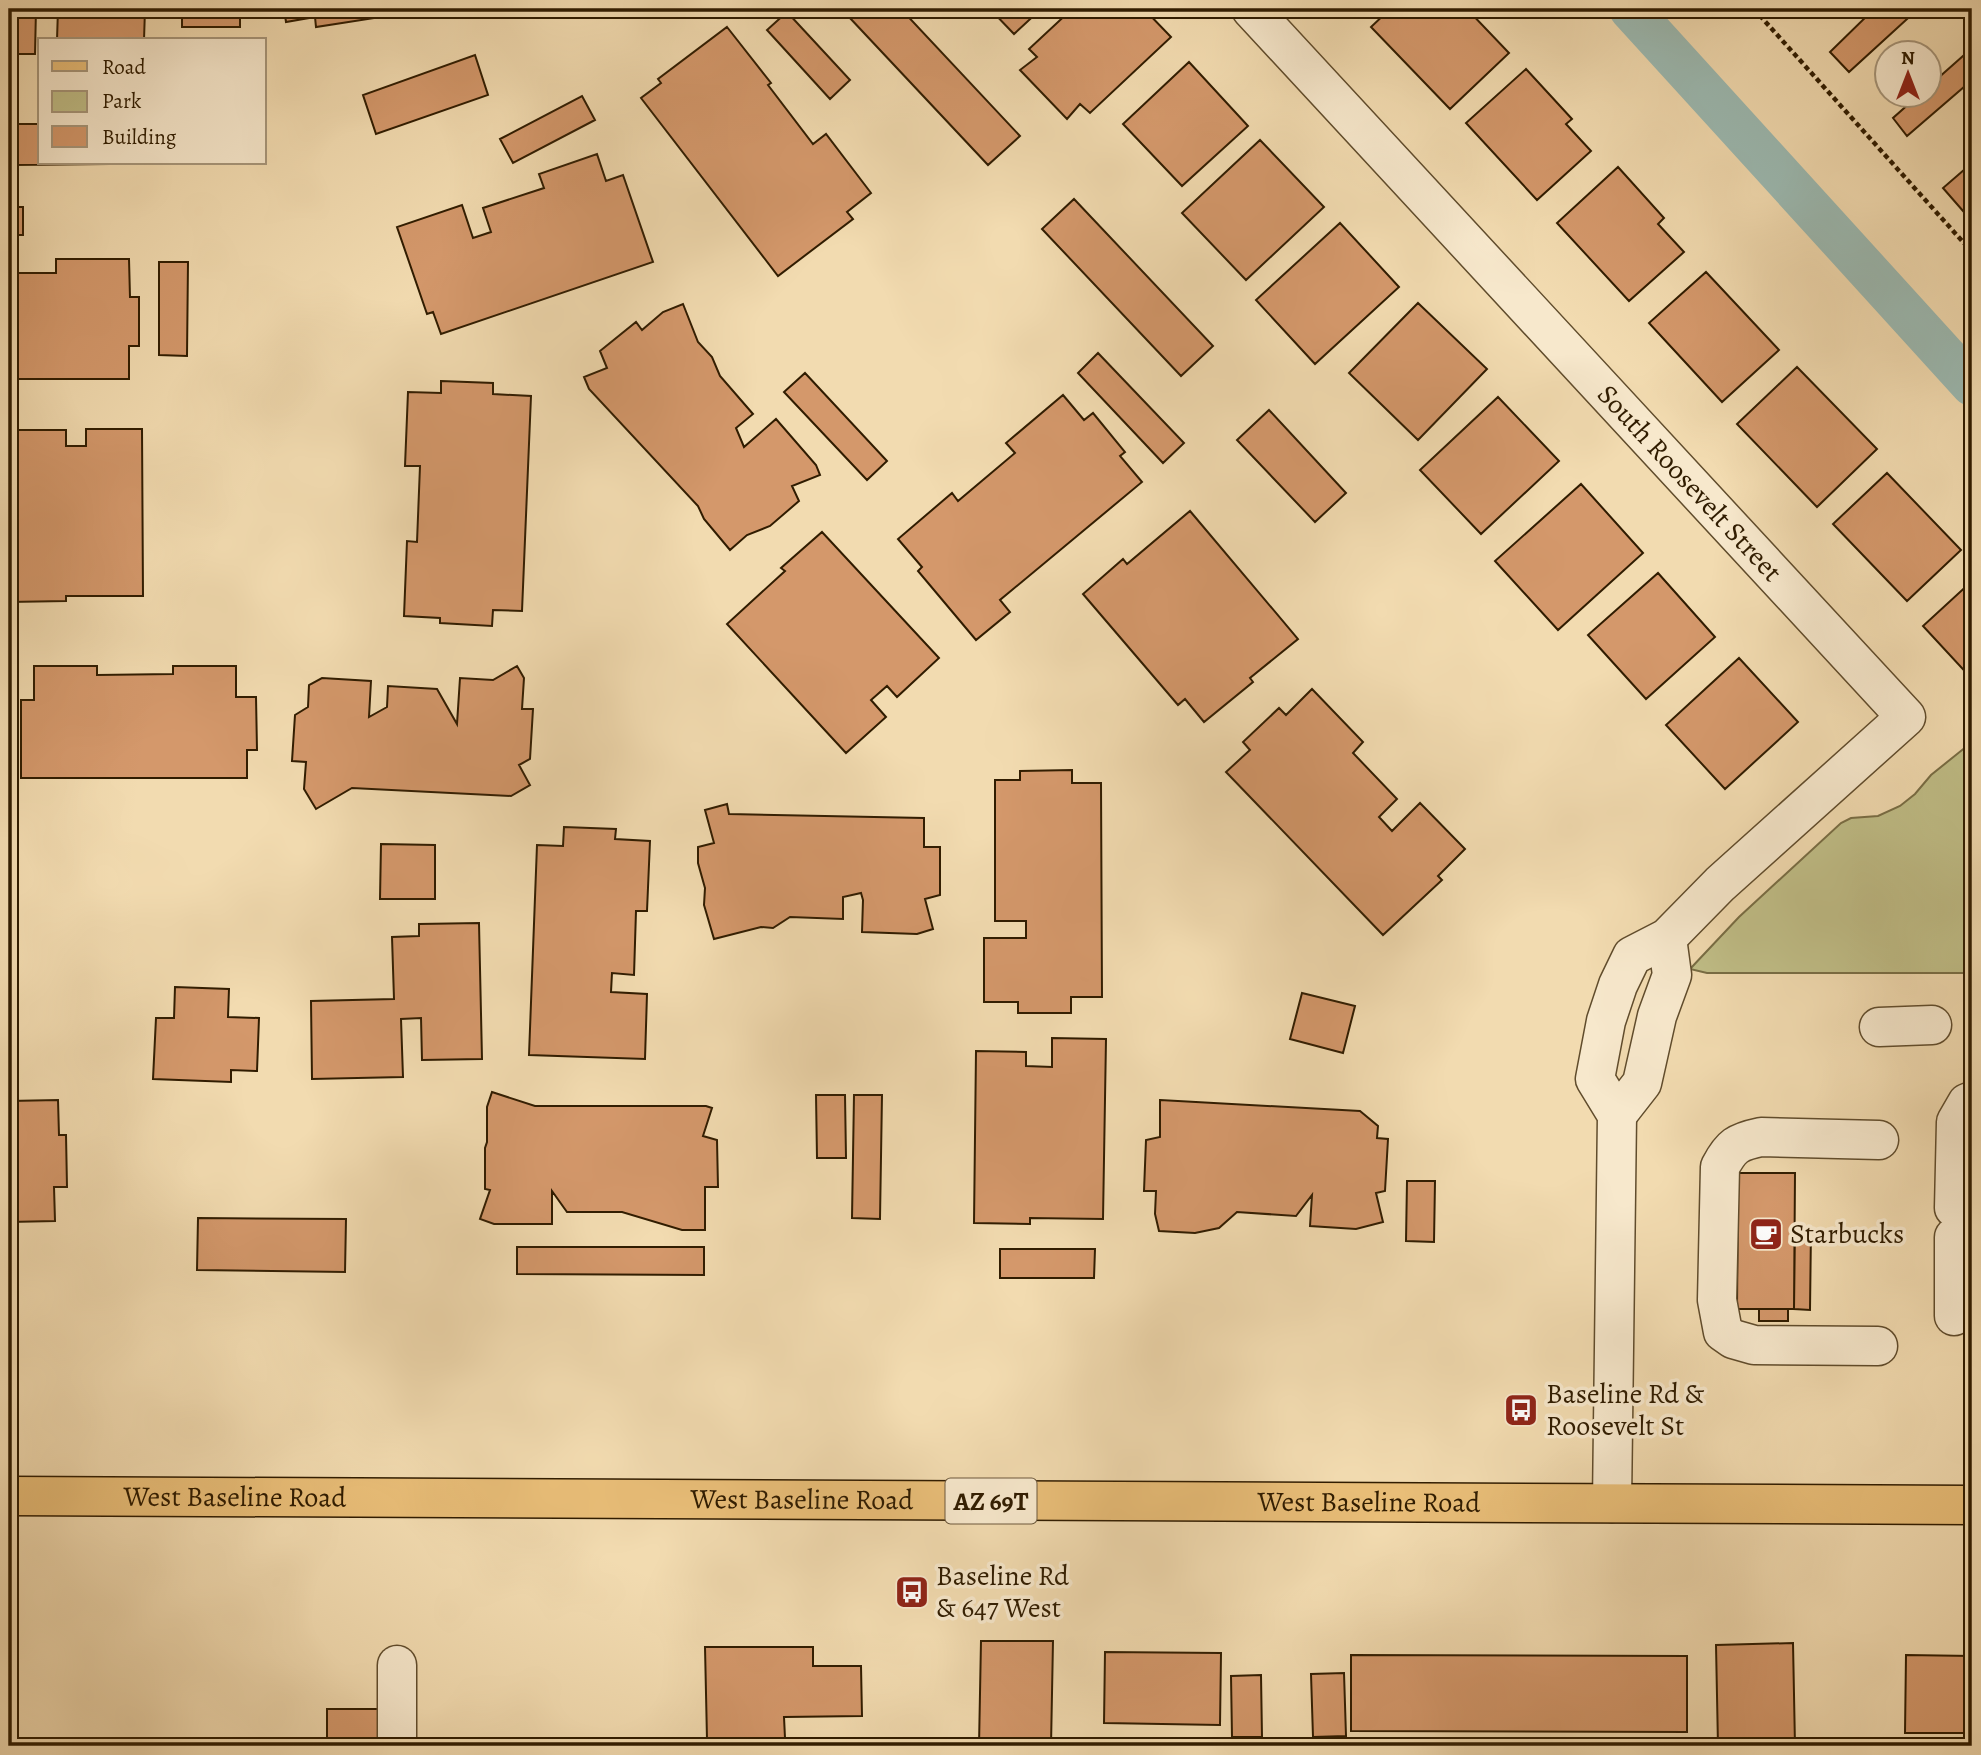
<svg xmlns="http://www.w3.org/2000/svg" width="1981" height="1755" viewBox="0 0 1981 1755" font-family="Alegreya,serif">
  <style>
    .green { fill: #c0be87; stroke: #786d44; stroke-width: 2 }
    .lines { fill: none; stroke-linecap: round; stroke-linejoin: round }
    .canal { stroke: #9cbab2; stroke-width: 42 }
    .building { fill: #d4986b; stroke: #301c00; stroke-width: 2 }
    .minor-casing { stroke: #604c2c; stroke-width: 41 }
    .major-casing { stroke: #301c00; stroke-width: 41 }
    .path { stroke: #301c00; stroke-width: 4.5; stroke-dasharray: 5 3.5; stroke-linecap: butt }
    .minor { stroke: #f7e8cc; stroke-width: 38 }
    .major { stroke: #e9be78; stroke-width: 38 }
    .labels { text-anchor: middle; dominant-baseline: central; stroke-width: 7; stroke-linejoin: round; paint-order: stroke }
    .shield { fill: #f7e8cc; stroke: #6c593d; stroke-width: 2 }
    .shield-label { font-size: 26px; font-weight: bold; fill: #301c00 }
    .street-label { font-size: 28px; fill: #301c00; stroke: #f7e8cc }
    .poi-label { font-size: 28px; fill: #301c00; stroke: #f7e8cc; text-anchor: start }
  </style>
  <rect width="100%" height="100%" fill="#f2dbb0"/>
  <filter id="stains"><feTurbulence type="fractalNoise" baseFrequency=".00286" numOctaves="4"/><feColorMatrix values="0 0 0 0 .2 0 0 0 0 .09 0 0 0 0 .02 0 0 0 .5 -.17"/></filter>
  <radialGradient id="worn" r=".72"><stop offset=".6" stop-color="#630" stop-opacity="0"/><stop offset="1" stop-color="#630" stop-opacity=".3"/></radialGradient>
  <path class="green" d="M 1972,742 L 1972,973 L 1707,973 L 1690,969 L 1739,917 L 1841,823 L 1851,818 L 1878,816 L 1900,806 L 1915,794 L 1931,775 Z"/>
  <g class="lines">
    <path class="canal" d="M 1630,9 L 1972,385"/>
  </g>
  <path class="building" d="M 9,9 L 36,9 L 35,54 L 9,54 Z
    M 58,9 L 145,9 L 144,40 L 57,40 Z
    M 182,9 L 260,9 L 260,17 L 240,17 L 240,27 L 182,27 Z
    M 284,9 L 380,9 L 381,17 L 316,27 L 315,17 L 286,22 Z
    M 859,9 L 901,9 L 1020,136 L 988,165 L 849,17 Z
    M 990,9 L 1041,9 L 1014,34 Z
    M 1072,9 L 1144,9 L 1171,37 L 1090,113 L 1080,104 L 1067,119 L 1020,70 L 1037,57 L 1029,49 Z
    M 1390,9 L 1467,9 L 1509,53 L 1450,109 L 1371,27 Z
    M 1874,9 L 1918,9 L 1849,72 L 1830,52 Z
    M 787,12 L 850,80 L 830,99 L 767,30 Z
    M 727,27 L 771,83 L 768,85 L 813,144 L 826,134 L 871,193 L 847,212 L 853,219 L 778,276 L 641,98 L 661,83 L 658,79 Z
    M 1972,48 L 1972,80 L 1907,136 L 1893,118 L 1920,94 L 1928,94 L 1928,87 Z
    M 475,55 L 488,95 L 376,134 L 363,95 Z
    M 1189,62 L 1248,126 L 1182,186 L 1123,124 Z
    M 1526,69 L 1572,119 L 1566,124 L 1591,151 L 1537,200 L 1466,123 Z
    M 582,96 L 595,120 L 513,163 L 500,139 Z
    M 13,124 L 40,124 L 40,163 L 206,163 L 14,165 Z
    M 1260,140 L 1324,207 L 1246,280 L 1182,213 Z
    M 597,154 L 606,181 L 623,175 L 653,262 L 441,334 L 433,312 L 427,314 L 397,227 L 462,205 L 473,238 L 491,232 L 483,208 L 544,188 L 539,174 Z
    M 1972,163 L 1972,217 L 1970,219 L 1943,188 Z
    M 1618,167 L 1664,218 L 1658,224 L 1684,252 L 1629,301 L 1557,223 Z
    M 1074,199 L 1213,346 L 1181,376 L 1042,229 Z
    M 9,207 L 23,207 L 23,235 L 9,235 Z
    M 1340,223 L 1399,287 L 1315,364 L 1256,300 Z
    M 56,259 L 129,259 L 130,297 L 139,297 L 139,346 L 129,346 L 129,379 L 9,379 L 9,273 L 56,273 Z
    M 159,262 L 188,262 L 187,356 L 159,355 Z
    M 1706,272 L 1779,350 L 1722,402 L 1649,323 Z
    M 1418,303 L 1487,369 L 1418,440 L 1349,373 Z
    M 683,304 L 698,342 L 712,357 L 720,376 L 753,414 L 736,428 L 744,447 L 776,419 L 816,465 L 820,475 L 792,486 L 799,501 L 770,526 L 747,535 L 730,550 L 704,519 L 698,506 L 589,389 L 584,377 L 607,368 L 600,351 L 636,322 L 642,330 L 663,312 Z
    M 1098,353 L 1184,443 L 1163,463 L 1078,373 Z
    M 1797,367 L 1877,449 L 1817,507 L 1737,424 Z
    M 805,373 L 887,461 L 867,480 L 784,392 Z
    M 441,381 L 493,383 L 493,394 L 531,396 L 522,611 L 493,610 L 492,626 L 440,623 L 440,618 L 404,616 L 407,541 L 417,542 L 420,466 L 405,466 L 408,392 L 441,393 Z
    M 1063,395 L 1084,420 L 1093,413 L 1125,452 L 1120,456 L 1142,482 L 1000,600 L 1010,612 L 976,640 L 918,571 L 922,567 L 898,539 L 952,493 L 958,501 L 1015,453 L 1006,443 Z
    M 1498,397 L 1559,461 L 1481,534 L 1420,470 Z
    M 1269,410 L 1346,493 L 1315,522 L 1237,440 Z
    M 86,429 L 142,429 L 143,596 L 66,596 L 66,601 L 9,602 L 9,430 L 66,430 L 66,446 L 86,446 Z
    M 1887,473 L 1961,550 L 1907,601 L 1833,524 Z
    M 1581,484 L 1643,553 L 1558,630 L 1495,561 Z
    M 1190,511 L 1298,639 L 1250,678 L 1253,682 L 1204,722 L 1185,699 L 1178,705 L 1083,594 L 1123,559 L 1127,564 Z
    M 822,532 L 939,658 L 897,697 L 887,686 L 871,700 L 886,717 L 846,753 L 727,624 L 785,571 L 781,568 Z
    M 1658,573 L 1715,637 L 1646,699 L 1588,635 Z
    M 1972,581 L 1972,679 L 1923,626 Z
    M 1739,658 L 1798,722 L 1725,789 L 1666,725 Z
    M 34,666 L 97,666 L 97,675 L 173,674 L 173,666 L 236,666 L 236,697 L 256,697 L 257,750 L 247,750 L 247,778 L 21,778 L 21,700 L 34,700 Z
    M 517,666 L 524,678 L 522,709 L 533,709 L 530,759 L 519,765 L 530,785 L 511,796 L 352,788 L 316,809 L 304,789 L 306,762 L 292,761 L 295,715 L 308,707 L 309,685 L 322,678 L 371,681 L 369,717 L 387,707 L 388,686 L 437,689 L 457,724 L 460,678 L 493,680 Z
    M 1312,689 L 1363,742 L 1353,753 L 1397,799 L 1379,817 L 1392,831 L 1420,803 L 1465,849 L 1438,876 L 1442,880 L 1383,935 L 1226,772 L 1250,750 L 1243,742 L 1279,708 L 1286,715 Z
    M 1072,770 L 1072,783 L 1101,783 L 1102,997 L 1071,997 L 1071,1013 L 1018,1013 L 1018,1002 L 984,1002 L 984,938 L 1026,938 L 1026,921 L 995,921 L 995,780 L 1020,780 L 1020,771 Z
    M 727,804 L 729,814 L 924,818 L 924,847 L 940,847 L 940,895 L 925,899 L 933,929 L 917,934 L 862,932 L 863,900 L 861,893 L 843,897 L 843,919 L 790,917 L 773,928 L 761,927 L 714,939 L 704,905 L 705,888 L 698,863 L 698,847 L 714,843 L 705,810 Z
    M 564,827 L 616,829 L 615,839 L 650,841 L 647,911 L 636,911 L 634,975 L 612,973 L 611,992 L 647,994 L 645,1059 L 529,1055 L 537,845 L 563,846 Z
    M 381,844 L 435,845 L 435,899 L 380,899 Z
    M 479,923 L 482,1059 L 422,1060 L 421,1018 L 401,1019 L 403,1077 L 312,1079 L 311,1001 L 394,999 L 392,937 L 419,936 L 419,924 Z
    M 175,987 L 229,989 L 228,1017 L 259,1018 L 257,1071 L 231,1070 L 231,1082 L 153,1079 L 156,1018 L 174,1018 Z
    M 1302,993 L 1355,1006 L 1343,1053 L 1290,1039 Z
    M 1052,1038 L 1106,1039 L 1103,1219 L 1030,1218 L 1030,1224 L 974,1223 L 976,1051 L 1026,1052 L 1026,1066 L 1052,1067 Z
    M 492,1092 L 535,1106 L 706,1106 L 712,1108 L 703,1136 L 717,1140 L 718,1187 L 705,1187 L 705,1230 L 682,1230 L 622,1212 L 567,1212 L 552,1191 L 552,1224 L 494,1224 L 480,1219 L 490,1190 L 485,1189 L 485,1148 L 487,1142 L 487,1107 Z
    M 816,1095 L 845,1095 L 846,1158 L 817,1158 Z
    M 854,1095 L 882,1095 L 880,1219 L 852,1218 Z
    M 58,1100 L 59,1135 L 66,1135 L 67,1187 L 54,1187 L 55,1221 L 9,1222 L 9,1101 Z
    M 1160,1100 L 1360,1111 L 1378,1126 L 1377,1138 L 1388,1139 L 1385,1191 L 1376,1193 L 1383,1222 L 1356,1229 L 1310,1226 L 1312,1195 L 1296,1216 L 1237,1212 L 1219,1228 L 1195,1233 L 1159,1231 L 1155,1214 L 1156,1191 L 1144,1191 L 1146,1140 L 1160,1137 Z
    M 1738,1173 L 1795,1173 L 1794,1309 L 1737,1309 Z
    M 1407,1181 L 1435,1181 L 1434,1242 L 1406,1241 Z
    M 198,1218 L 346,1219 L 345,1272 L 197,1270 Z
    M 1795,1225 L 1805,1226 L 1805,1229 L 1811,1229 L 1810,1310 L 1794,1309 Z
    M 9,1242 L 13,1242 L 12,1269 L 9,1269 Z
    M 517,1247 L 704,1247 L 704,1275 L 517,1274 Z
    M 1000,1249 L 1095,1249 L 1094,1278 L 1000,1278 Z
    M 1759,1309 L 1788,1309 L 1788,1321 L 1759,1321 Z
    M 981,1641 L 1053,1641 L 1051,1746 L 979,1746 Z
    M 1793,1643 L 1795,1746 L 1718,1746 L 1716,1645 Z
    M 705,1647 L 813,1647 L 813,1666 L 861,1666 L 862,1716 L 784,1717 L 785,1738 L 707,1739 Z
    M 1105,1652 L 1221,1653 L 1220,1725 L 1104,1723 Z
    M 1351,1655 L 1687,1656 L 1687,1732 L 1351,1731 Z
    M 1906,1655 L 1972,1656 L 1972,1733 L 1905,1733 Z
    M 1344,1673 L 1346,1736 L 1313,1737 L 1311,1674 Z
    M 1261,1675 L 1262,1737 L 1232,1737 L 1231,1676 Z
    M 327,1709 L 383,1709 L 392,1746 L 327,1746 Z"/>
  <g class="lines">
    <g class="minor-casing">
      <g id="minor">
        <path id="s1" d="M 1251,9 L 1906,717 L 1720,884 L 1667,938 L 1632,956 L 1618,985 L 1606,1021 L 1595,1079 L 1617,1115 L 1612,1503"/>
        <path d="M 1879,1027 L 1932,1025"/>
        <path d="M 1617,1115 L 1642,1083 L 1657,1016 L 1672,975 L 1667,938"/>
        <path d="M 1954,1208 L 1956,1122 L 1967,1103 L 1972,1101"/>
        <path d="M 1954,1316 L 1954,1237"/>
        <path d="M 1878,1346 L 1754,1345 L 1733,1339 L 1723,1332 L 1717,1300 L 1720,1167 C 1731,1146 1737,1142 1761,1137 L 1879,1140"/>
        <path d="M 397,1665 L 397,1746"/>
      </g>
    </g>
    <g class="major-casing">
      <g id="major">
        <path id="s2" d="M 9,1496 L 1972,1505"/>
      </g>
    </g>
    <path class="path" d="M 1754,9 L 1972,252"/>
    <use href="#minor" class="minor"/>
    <use href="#major" class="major"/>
  </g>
  <defs>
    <g id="cafe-square" transform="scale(1.75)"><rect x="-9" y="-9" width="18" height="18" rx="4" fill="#8f2418" stroke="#f7e8cc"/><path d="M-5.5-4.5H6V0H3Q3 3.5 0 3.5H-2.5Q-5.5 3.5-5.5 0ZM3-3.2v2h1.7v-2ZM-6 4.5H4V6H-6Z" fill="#fff"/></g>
    <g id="bus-square" transform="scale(1.75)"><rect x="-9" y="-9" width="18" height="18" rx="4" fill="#8f2418" stroke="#f7e8cc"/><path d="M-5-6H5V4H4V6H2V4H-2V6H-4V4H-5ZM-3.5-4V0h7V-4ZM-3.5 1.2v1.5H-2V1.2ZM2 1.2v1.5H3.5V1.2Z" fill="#fff"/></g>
  </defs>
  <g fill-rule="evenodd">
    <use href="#cafe-square" x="1766" y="1234"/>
    <use href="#bus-square" x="1521" y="1410"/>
    <use href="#bus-square" x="912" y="1592"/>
  </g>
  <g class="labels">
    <rect class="shield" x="945.5" y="1478.5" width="91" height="45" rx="5"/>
    <g class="shield-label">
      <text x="991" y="1501">AZ 69T</text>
    </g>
    <g class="street-label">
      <text stroke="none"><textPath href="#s1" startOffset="646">South Roosevelt Street</textPath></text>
      <text stroke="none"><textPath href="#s2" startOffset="226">West Baseline Road</textPath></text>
      <text stroke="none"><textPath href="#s2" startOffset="793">West Baseline Road</textPath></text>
      <text stroke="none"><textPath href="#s2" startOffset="1360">West Baseline Road</textPath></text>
    </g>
    <g class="poi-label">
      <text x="1790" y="1234">Starbucks</text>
      <text x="1546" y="1394">Baseline Rd &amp;<tspan x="1546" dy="32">Roosevelt St</tspan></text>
      <text x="936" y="1576">Baseline Rd<tspan x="936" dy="32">&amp; 647 West</tspan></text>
    </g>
  </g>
  <rect width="1981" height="1755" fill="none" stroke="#f2dbb0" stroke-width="35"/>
  <rect x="10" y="10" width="1960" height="1734" fill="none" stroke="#301c00" stroke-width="3.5"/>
  <rect x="18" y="18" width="1946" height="1720" fill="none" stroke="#301c00" stroke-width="2"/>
  <rect x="38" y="38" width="228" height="126" fill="#f7e8cc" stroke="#a7967a" stroke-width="2"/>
  <rect x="52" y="61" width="35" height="10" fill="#e9be78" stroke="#a7967a" stroke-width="2"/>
  <text x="102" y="74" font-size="21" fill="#301c00">Road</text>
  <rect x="52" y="91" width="35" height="21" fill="#c0be87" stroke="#a7967a" stroke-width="2"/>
  <text x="102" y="108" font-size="21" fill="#301c00">Park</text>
  <rect x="52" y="126" width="35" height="21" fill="#d4986b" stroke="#a7967a" stroke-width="2"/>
  <text x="102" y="144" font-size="21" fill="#301c00">Building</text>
  <g transform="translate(1908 74)"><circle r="33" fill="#f7e8cc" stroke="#a7967a" stroke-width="2"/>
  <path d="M0-5L12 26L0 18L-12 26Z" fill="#8f2418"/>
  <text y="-10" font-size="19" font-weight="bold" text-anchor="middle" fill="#301c00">N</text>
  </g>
  <rect width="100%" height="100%" filter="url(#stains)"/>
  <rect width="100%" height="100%" fill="url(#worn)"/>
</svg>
